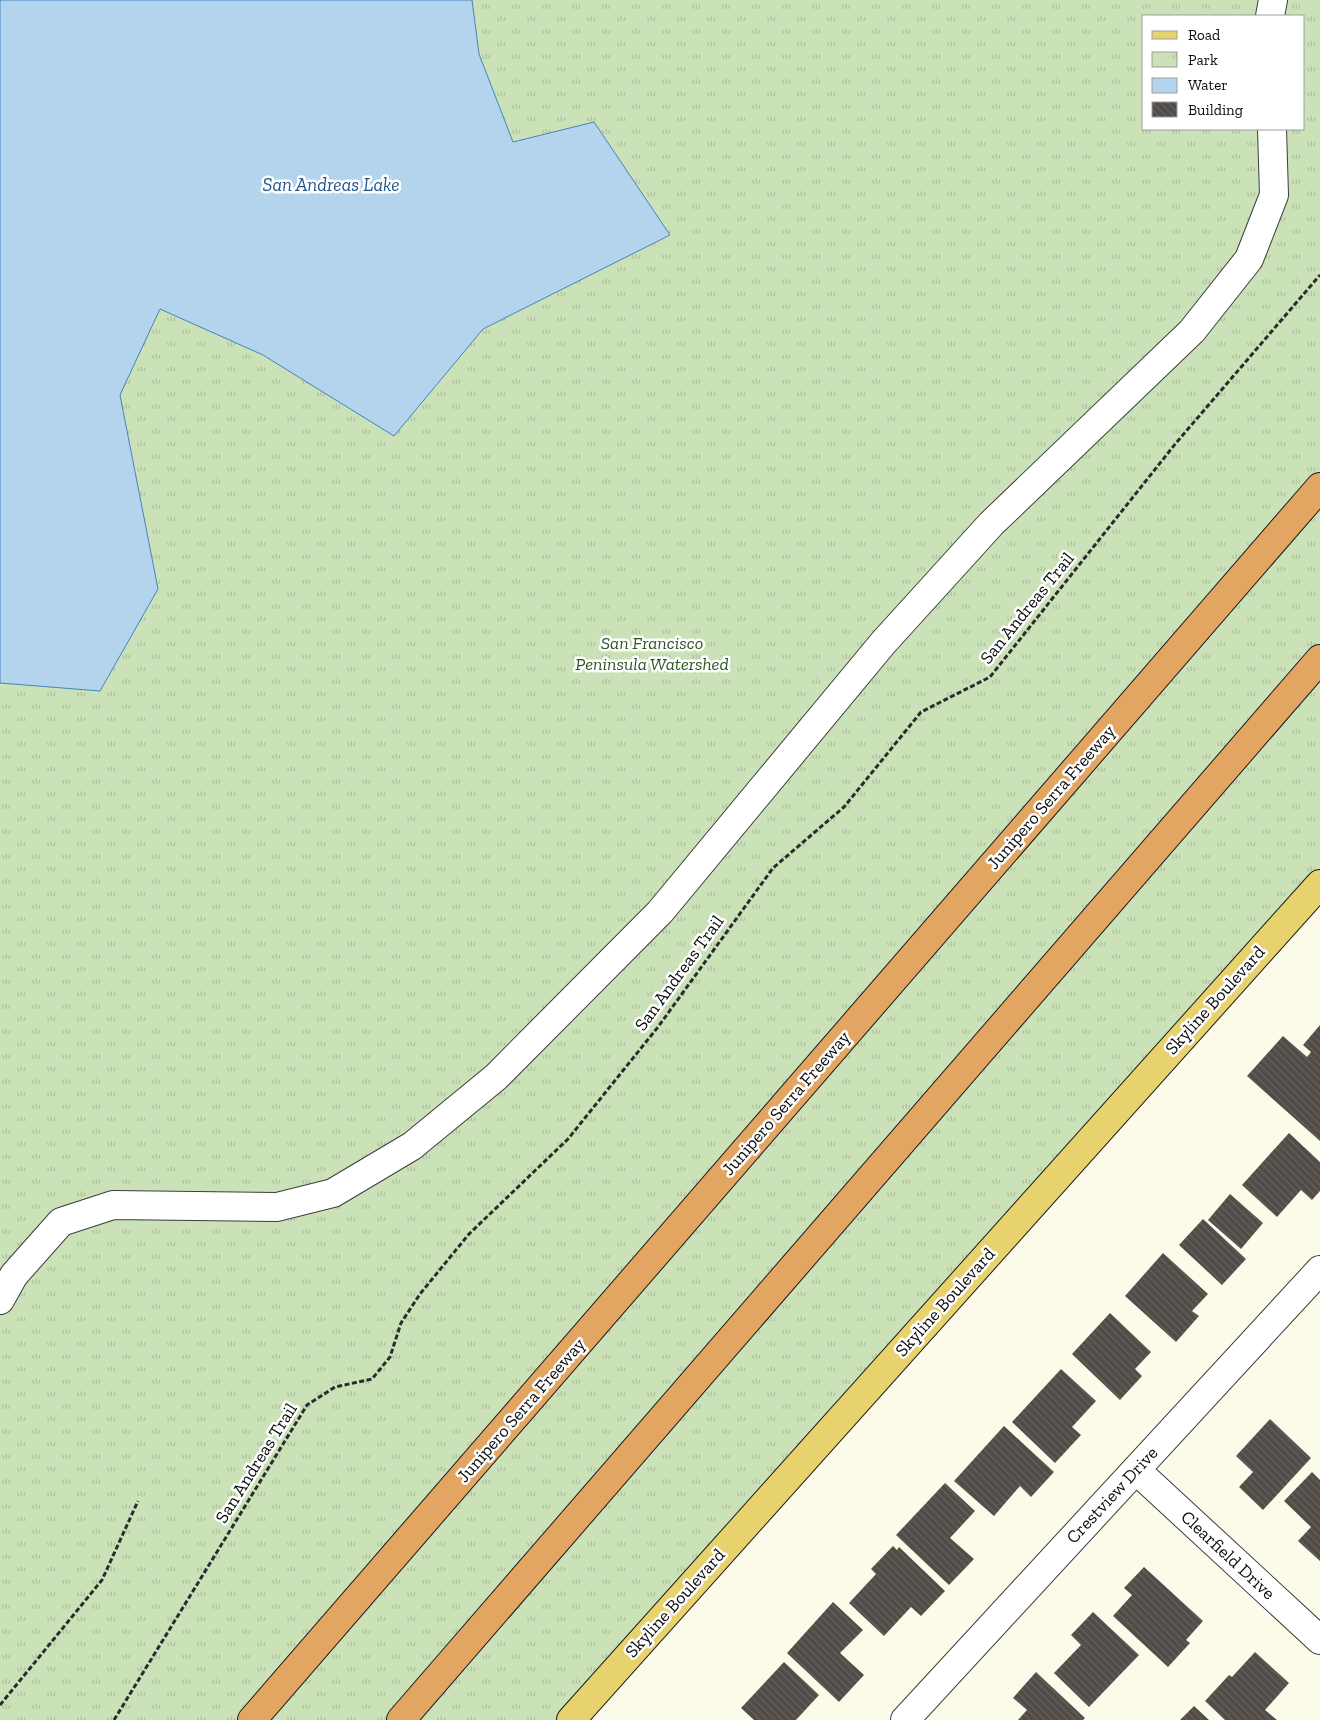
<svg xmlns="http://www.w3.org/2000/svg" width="1320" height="1720" viewBox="0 0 1320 1720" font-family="'Zilla Slab',serif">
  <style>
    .park { fill: url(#park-tufts); fill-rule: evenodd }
    .water { fill: #b4d4ed; stroke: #4484bb }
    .building { fill: url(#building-back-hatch) }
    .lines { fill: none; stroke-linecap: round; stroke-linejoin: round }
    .minor-casing { stroke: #3d3d3d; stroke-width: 30 }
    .major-casing { stroke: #1b1b1b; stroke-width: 30 }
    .highway-casing { stroke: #1b1b1b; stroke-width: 30 }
    .path { stroke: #2c2c2c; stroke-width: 3; stroke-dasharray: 5 2.5; stroke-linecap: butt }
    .minor { stroke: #fff; stroke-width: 28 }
    .major { stroke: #e7d26e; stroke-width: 28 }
    .highway { stroke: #e2a562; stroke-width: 28 }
    .labels { text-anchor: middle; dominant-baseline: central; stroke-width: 5; stroke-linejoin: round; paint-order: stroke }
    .street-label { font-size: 18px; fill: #0a0a0a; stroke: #fff }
    .park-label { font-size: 18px; font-style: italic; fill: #2b5823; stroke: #fff }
    .water-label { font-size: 19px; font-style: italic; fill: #24578b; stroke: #fff }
  </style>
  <defs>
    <pattern id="park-tufts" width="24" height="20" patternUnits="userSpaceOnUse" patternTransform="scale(1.25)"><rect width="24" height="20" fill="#cbe2b8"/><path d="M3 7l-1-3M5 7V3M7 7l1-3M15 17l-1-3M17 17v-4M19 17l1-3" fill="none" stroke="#adc19d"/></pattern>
    <pattern id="building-back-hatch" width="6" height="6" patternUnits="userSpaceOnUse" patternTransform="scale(1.25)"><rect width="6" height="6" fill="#514c48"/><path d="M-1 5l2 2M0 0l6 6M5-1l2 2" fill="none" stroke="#65615e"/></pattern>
  </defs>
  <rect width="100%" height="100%" fill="#fcfae9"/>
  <path class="park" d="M 0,0 L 1320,0 L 1320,878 L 571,1720 L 0,1720 ZM 1144,16 L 1304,16 L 1304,129 L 1144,129 Z"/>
  <path class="water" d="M 0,0 L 472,0 L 479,54 L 513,142 L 594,122 L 670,235 L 483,329 L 394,436 L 263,355 L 160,309 L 120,395 L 158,589 L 100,691 L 0,683 Z"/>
  <path class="building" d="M 1320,1025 L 1320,1141 L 1247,1076 L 1283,1036 L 1307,1057 L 1311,1052 L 1303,1045 Z
    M 1289,1133 L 1320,1162 L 1320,1191 L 1312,1200 L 1301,1190 L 1277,1217 L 1242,1185 Z
    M 1230,1194 L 1263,1223 L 1241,1249 L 1208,1220 Z
    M 1203,1219 L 1246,1259 L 1222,1285 L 1179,1245 Z
    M 1163,1253 L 1208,1294 L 1192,1311 L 1199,1316 L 1176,1342 L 1125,1296 Z
    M 1110,1313 L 1151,1352 L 1135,1369 L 1142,1376 L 1120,1400 L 1072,1354 Z
    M 1061,1369 L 1096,1401 L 1072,1427 L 1081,1435 L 1055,1463 L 1012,1422 Z
    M 1270,1419 L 1311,1458 L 1263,1510 L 1239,1487 L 1253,1472 L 1236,1456 Z
    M 1004,1426 L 1054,1472 L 1031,1497 L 1020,1486 L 994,1516 L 954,1481 Z
    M 1312,1472 L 1320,1480 L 1320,1561 L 1298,1541 L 1311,1527 L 1284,1501 Z
    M 945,1483 L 975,1511 L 950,1538 L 974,1559 L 949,1585 L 896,1535 Z
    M 893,1546 L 897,1550 L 899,1547 L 945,1591 L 921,1616 L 911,1607 L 884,1636 L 849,1603 L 876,1574 L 871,1569 Z
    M 1144,1567 L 1203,1621 L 1186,1640 L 1190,1643 L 1168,1667 L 1113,1616 L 1132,1595 L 1124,1588 Z
    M 833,1602 L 863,1630 L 840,1653 L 864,1675 L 839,1702 L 787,1653 Z
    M 1093,1612 L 1139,1655 L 1089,1707 L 1054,1673 L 1081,1645 L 1071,1635 Z
    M 1255,1652 L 1289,1683 L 1265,1710 L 1277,1720 L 1225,1720 L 1205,1701 L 1229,1675 L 1232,1677 Z
    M 784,1662 L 819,1695 L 796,1720 L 754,1720 L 741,1708 Z
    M 1036,1672 L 1085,1718 L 1083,1720 L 1018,1720 L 1027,1710 L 1013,1698 Z
    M 1194,1706 L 1209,1720 L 1180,1720 Z"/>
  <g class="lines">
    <g class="minor-casing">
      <path id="minor" d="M 1270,16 L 1273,0
        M 0,1300 L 14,1275 L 61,1222 L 113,1205 L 277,1207 L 333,1193 L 412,1146 L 496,1077 L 660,912 L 883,643 L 991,524 L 1192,331 L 1249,259 L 1274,195 L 1272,129
        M 1136,1470 L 1320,1640
        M 905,1720 L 1320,1270"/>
    </g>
    <g class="major-casing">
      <path id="major" d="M 571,1720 L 1320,884"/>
    </g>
    <g class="highway-casing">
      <path id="highway" d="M 252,1720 L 1320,487
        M 401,1720 L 1320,659"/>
    </g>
    <path class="path" d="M 0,1705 L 102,1580 L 138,1501
      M 114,1720 L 307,1405 L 335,1387 L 372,1379 L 390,1357 L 401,1323 L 420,1294 L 469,1234 L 568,1139 L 658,1027 L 773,868 L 844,807 L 921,712 L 990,677 L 1176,443 L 1320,275"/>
    <use href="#minor" class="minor"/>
    <use href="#major" class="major"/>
    <use href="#highway" class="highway"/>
  </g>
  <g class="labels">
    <g class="street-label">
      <text transform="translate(1027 608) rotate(-51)">San Andreas Trail</text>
      <text transform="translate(1051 797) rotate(-49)">Junipero Serra Freeway</text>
      <text transform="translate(679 973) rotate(-54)">San Andreas Trail</text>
      <text transform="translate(1215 1000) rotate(-48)">Skyline Boulevard</text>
      <text transform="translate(786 1103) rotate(-49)">Junipero Serra Freeway</text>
      <text transform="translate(945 1302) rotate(-48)">Skyline Boulevard</text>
      <text transform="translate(521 1410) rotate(-49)">Junipero Serra Freeway</text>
      <text transform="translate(256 1463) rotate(-58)">San Andreas Trail</text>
      <text transform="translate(1112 1495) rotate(-47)">Crestview Drive</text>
      <text transform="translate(1228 1555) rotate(43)">Clearfield Drive</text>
      <text transform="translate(675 1603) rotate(-48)">Skyline Boulevard</text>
    </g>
    <g class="park-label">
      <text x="652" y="643">San Francisco<tspan x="652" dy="21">Peninsula Watershed</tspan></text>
    </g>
    <g class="water-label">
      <text x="331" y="184">San Andreas Lake</text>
    </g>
  </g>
  <rect x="1142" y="15" width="162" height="115" fill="#ffffff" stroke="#9d9d9d"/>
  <rect x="1152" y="31" width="25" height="8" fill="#e7d26e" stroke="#9d9d9d"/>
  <text x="1188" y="40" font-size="15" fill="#0a0a0a">Road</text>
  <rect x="1152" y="52" width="25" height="15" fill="url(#park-tufts)" stroke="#9d9d9d"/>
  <text x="1188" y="65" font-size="15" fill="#0a0a0a">Park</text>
  <rect x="1152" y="78" width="25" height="15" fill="#b4d4ed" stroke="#9d9d9d"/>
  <text x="1188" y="90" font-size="15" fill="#0a0a0a">Water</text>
  <rect x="1152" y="102" width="25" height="15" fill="url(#building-back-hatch)" stroke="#9d9d9d"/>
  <text x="1188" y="115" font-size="15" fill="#0a0a0a">Building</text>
</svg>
